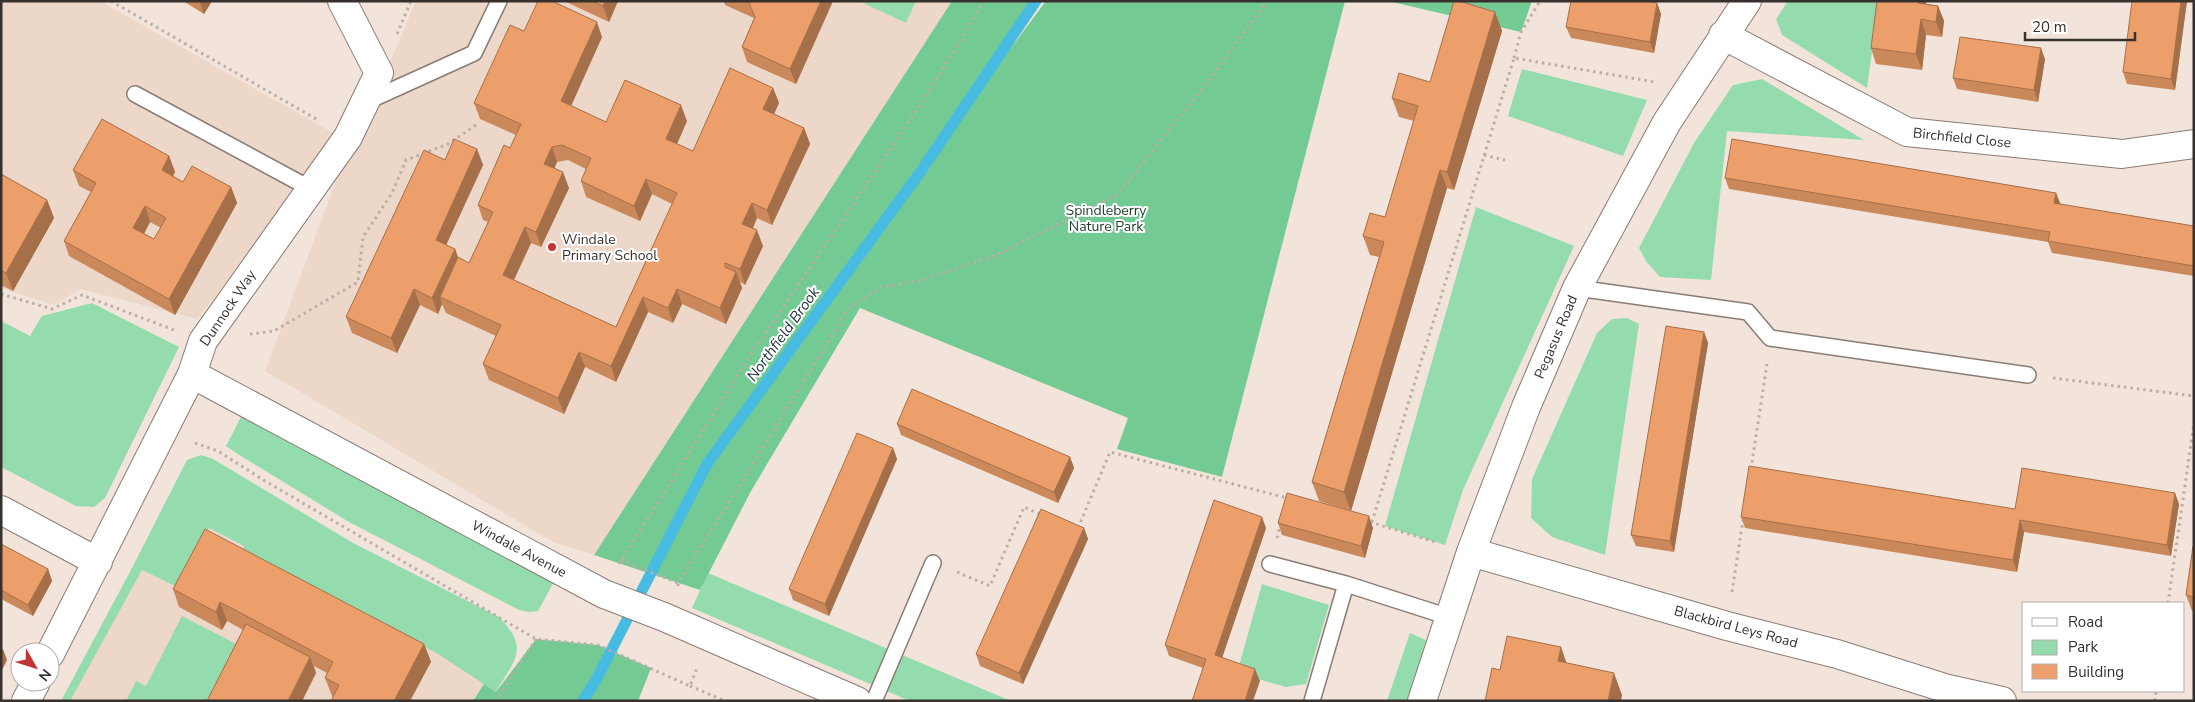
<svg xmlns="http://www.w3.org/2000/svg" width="2195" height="702" viewBox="0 0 2195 702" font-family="'Nunito Sans',sans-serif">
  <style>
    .built { fill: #ecd7c9 }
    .green { fill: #94dcad }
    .forest { fill: #73ca93 }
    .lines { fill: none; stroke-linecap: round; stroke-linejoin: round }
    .stream { stroke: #47bbe1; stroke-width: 11 }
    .service-casing { stroke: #897c74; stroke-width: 18 }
    .minor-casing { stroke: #897c74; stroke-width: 30 }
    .path { stroke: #baaea6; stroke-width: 3; stroke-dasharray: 2.5 4; stroke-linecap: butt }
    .service { stroke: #fff; stroke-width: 15 }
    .minor { stroke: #fff; stroke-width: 28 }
    .wall { fill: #cb895b; fill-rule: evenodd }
    .shaded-wall { fill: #a56f4a }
    .building { fill: #ec9f6a; stroke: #a56f4a; fill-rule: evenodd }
    .poi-dot { fill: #c43536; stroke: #fff; stroke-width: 2 }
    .labels { text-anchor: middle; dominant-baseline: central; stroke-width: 4; stroke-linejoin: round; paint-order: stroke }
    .street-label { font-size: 14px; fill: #37312e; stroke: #fff }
    .park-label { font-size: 14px; fill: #193e27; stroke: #fff }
    .poi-label { font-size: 14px; fill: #37312e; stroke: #fff; text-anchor: start }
    .water-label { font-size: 15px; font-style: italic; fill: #1b2f37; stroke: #fff }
  </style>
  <rect width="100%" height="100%" fill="#f3e4db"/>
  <path class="built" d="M 1,1 L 100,1 L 342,138 L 197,319 L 80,289 L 55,305 L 1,288 Z
    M 416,1 L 952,1 L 594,555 L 553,542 L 265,371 L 352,138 L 391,60 Z
    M 209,528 L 244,546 L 242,551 L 438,654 L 484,684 L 473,701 L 61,701 L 142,570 L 177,587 Z"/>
  <path class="green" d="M 859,1 L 916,1 L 906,23 Z
    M 1788,1 L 1879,1 L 1867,88 L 1782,35 L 1776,19 Z
    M 1522,69 L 1647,100 L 1623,156 L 1508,116 Z
    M 1762,79 L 1864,140 L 1727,131 L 1711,280 L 1660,277 L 1646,261 L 1639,248 L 1694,143 L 1733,85 Z
    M 1476,207 L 1574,246 L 1463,490 L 1445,545 L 1385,526 Z
    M 92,303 L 179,347 L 105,498 L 94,507 L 76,506 L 1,467 L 1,321 L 30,336 L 42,316 Z
    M 1627,318 L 1639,324 L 1605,555 L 1552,537 L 1531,518 L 1532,479 L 1597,333 L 1612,319 Z
    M 242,415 L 515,563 L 555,580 L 538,611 L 529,612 L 519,610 L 349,522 L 236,453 L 226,446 Z
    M 201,455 L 213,459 L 353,543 L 499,617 C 530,649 515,659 496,692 L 438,654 L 242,551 L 244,546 L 209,528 L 177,587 L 142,570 L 70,701 L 61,701 L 133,566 L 187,460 Z
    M 708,573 L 1011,701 L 910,701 L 692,608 Z
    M 1262,584 L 1329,605 L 1306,684 L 1286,687 L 1237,673 Z
    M 182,616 L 238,645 L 221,701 L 126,701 L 136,681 L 146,686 Z
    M 1410,633 L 1426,640 L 1408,701 L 1387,701 Z"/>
  <path class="forest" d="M 952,1 L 1036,1 L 940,143 L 1046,1 L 1345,1 L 1222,477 L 1117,449 L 1128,418 L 860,308 L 751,491 L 700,590 L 594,555 Z
    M 1388,1 L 1532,1 L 1521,32 Z
    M 536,639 L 598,645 L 651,668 L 638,701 L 473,701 L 484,684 L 496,692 Z"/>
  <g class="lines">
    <path class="stream" d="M 583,701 L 596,680 L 707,464 L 921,171 L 1036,1"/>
    <g class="service-casing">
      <path id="service" d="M 135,94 L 311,189
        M 366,102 L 474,53 L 499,1
        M 1577,288 L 1748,312 L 1770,338 L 2028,375
        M 1270,564 L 1346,584 L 1449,617
        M 874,701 L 933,563
        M 1312,701 L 1346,584"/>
    </g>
    <g class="minor-casing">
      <path id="minor" d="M 1723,35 L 1907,132 L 2122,154 L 2194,144
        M 192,374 L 604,594 L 664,617 L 857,701
        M 1,510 L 98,562
        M 1471,552 L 1727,626 L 1837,654 L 1948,689 L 2002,701
        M 50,654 L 192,374 L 203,341 L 348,137 L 379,73 L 342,1
        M 26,701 L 36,682
        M 1422,701 L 1471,552 L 1526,407 L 1577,288 L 1667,122 L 1747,1"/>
    </g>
    <path class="path" d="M 111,1 L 318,120
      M 397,34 L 411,1
      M 1514,58 L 1521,32 L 1540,1
      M 1484,155 L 1505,160
      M 1,294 L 52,309 L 82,295 L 174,330
      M 250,334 L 274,331 L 358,282 L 363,237 L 392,193 L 406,160 L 448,144 L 476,125
      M 2053,378 L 2194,396
      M 195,443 L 218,451 L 265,481 L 536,639 L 598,645 L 690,686 L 697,668
      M 1751,469 L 1767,364
      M 1370,522 L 1438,543
      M 1372,522 L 1514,58 L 1655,82
      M 1078,528 L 1110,452 L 1287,498
      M 1277,538 L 1280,525
      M 621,560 L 678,583
      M 619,564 L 750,356 L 929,92 L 984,1
      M 957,572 L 990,586 L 1024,507 L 1042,515
      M 678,586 L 678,583 L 740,485 L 849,307 L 881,287 L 919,281 L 994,256 L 1118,194 L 1207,83 L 1267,1
      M 1732,592 L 1743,520
      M 2168,603 L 2194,423
      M 690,686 L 725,701
      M 496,701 L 536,639
      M 2155,701 L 2156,691"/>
    <use href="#service" class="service"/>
    <use href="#minor" class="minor"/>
  </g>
  <path class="wall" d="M 183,1 L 212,1 L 204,14 Z
    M 564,1 L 618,1 L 609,22 Z
    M 724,1 L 833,1 L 796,84 L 747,62 L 742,47 L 754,18 L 725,5 Z
    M 1877,1 L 1926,1 L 1926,4 L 1938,6 L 1944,21 L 1942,37 L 1926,35 L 1922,70 L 1876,64 L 1871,48 Z
    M 2187,1 L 2175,90 L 2127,84 L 2123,72 Z
    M 1657,3 L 1661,14 L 1654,53 L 1571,38 L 1566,27 Z
    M 1495,12 L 1502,31 L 1454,190 L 1447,188 L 1351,511 L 1319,501 L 1312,482 L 1379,257 L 1370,255 L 1363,236 L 1385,217 L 1414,121 L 1399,117 L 1392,98 L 1430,82 Z
    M 524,31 L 602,37 L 571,106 L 606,122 L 687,121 L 677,144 L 693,151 L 773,88 L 779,103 L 774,114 L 804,128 L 810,144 L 772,225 L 757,218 L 753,228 L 763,246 L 745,285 L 740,282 L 742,288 L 726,324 L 682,304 L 673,323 L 648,312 L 616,382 L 585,367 L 564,414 L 489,380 L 483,364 L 496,336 L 446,313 L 442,304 L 438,314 L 420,305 L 397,353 L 352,333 L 346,317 L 445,160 L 477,149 L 483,165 L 446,245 L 455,249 L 458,258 L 469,263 L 488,222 L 483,220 L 478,205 L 510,148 L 516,135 L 480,119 L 474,103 ZM 568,160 L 586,169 L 581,181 L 586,197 L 640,221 L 652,194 L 672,204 L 616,327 L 514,280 L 531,243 L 541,247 L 569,188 L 554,169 L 557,162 Z
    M 2045,59 L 2038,102 L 1957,89 L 1953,78 Z
    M 169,156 L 175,172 L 173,176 L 183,182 L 231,187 L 237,203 L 175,315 L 69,256 L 64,241 L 91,192 L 79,186 L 73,170 ZM 150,222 L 161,228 L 154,239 L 144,234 Z
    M 1,174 L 47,200 L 54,218 L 13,291 L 1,285 Z
    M 1725,178 L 2056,193 L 2060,204 L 2194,226 L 2194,276 L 2052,253 L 2048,242 L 1729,189 Z
    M 1704,332 L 1708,343 L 1674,552 L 1636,546 L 1631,535 Z
    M 897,424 L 1070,457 L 1074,468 L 1058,503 L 901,435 Z
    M 893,448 L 897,459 L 829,616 L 793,600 L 789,589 Z
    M 2179,504 L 2171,556 L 2024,532 L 2017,572 L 1745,528 L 1741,517 Z
    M 1278,523 L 1373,528 L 1365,558 L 1282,535 Z
    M 1084,528 L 1088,539 L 1023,684 L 980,666 L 976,654 Z
    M 1266,528 L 1222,658 L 1260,681 L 1203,668 L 1169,656 L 1165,645 Z
    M 1,544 L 48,569 L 52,581 L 33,616 L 1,599 Z
    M 2194,546 L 2194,611 L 2192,611 L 2186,595 Z
    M 173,589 L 424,644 L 431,662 L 333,697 L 332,696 L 325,678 L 327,673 L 314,666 L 316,673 L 302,701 L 207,701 L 243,630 L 227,621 L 222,630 L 179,607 Z"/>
  <path class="shaded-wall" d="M 201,1 L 212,1 L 204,14 L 200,3 Z
    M 605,1 L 618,1 L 609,22 L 603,6 Z
    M 821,1 L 833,1 L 796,84 L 790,69 Z
    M 1918,1 L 1926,1 L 1924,18 L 1918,3 Z
    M 2181,1 L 2187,1 L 2175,90 L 2171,79 Z
    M 1657,3 L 1661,14 L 1654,53 L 1650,42 Z
    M 1938,6 L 1944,21 L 1942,37 L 1936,22 Z
    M 1495,12 L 1502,31 L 1454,190 L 1447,172 Z
    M 1921,19 L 1926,35 L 1922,70 L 1916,54 Z
    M 597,22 L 602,37 L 566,117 L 561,101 Z
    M 2041,48 L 2045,59 L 2038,102 L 2034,90 Z
    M 773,88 L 779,103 L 769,125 L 763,109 Z
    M 681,105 L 687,121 L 672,155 L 666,139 Z
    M 804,128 L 810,144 L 772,225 L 767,210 Z
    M 552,147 L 557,162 L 550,179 L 544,164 Z
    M 477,149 L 483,165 L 441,256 L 436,240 Z
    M 169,156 L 175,172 L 168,186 L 162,170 Z
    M 1440,170 L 1447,188 L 1351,511 L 1344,492 Z
    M 563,172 L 569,188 L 541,247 L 536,232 Z
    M 646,179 L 652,194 L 640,221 L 634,206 Z
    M 231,187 L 237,203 L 175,315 L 169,299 Z
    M 2056,193 L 2061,205 L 2054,203 Z
    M 47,200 L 54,218 L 13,291 L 6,273 Z
    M 752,203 L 757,218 L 748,239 L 742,224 Z
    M 145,206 L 150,222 L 139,243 L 133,228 Z
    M 525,227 L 531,243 L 509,290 L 503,275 Z
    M 757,230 L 763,246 L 745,285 L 740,269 Z
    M 455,249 L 461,265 L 440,297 L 442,304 L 438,314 L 432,298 Z
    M 736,272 L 742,288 L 726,324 L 720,308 Z
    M 414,289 L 420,305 L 397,353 L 391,338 Z
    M 677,289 L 682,304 L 673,323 L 668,308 Z
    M 643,297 L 648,312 L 616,382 L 611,366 Z
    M 1704,332 L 1708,343 L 1674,552 L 1670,541 Z
    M 579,352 L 585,367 L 564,414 L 558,398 Z
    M 893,448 L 897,459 L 829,616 L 825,604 Z
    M 1070,457 L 1074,468 L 1058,503 L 1054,492 Z
    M 2175,493 L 2179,504 L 2171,556 L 2167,545 Z
    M 1369,516 L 1373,528 L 1365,558 L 1361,546 Z
    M 1262,517 L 1266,528 L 1219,667 L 1215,655 Z
    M 2020,520 L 2024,532 L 2017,572 L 2013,560 Z
    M 1084,528 L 1088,539 L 1023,684 L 1019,673 Z
    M 48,569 L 52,581 L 33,616 L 28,605 Z
    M 220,602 L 227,621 L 222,630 L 216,612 Z
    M 424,644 L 431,662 L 410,701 L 394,701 Z
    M 1561,647 L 1569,670 L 1558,661 Z
    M 3,649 L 7,660 L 1,672 L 1,652 Z
    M 310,657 L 316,673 L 302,701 L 288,701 Z
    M 1255,669 L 1260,681 L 1253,701 L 1245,701 Z
    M 1614,673 L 1622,695 L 1621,701 L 1608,701 Z"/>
  <path class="building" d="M 538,1 L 552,1 L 597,22 L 561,101 L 606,122 L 625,80 L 681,105 L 666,139 L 693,151 L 730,68 L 773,88 L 763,109 L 804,128 L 767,210 L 752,203 L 742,224 L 757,230 L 740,269 L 725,263 L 725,267 L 736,272 L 720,308 L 677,289 L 668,308 L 643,297 L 611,366 L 579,352 L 558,398 L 483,364 L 501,325 L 440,297 L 458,257 L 469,263 L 493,212 L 478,205 L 504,145 L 510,148 L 521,124 L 474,103 L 510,25 L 524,31 ZM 562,145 L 591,158 L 581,181 L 634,206 L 646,179 L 677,193 L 616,327 L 503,275 L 525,227 L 536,232 L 563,172 L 544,164 L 552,147 Z
    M 592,1 L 605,1 L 603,6 Z
    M 746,1 L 821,1 L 790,69 L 742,47 L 755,17 L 749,3 Z
    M 1454,1 L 1459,1 L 1495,12 L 1447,172 L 1440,170 L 1344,492 L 1312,482 L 1384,242 L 1363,236 L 1370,213 L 1385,217 L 1418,106 L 1392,98 L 1399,73 L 1430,82 Z
    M 1571,1 L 1647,1 L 1657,3 L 1650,42 L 1566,27 Z
    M 1877,1 L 1918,1 L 1918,3 L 1938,6 L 1936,22 L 1921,19 L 1916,54 L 1871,48 Z
    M 2132,1 L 2181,1 L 2171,79 L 2123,72 Z
    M 1960,37 L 2041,48 L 2034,90 L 1953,78 Z
    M 102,119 L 169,156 L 162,170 L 183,182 L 192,166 L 231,187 L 169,299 L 64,241 L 96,183 L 73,170 ZM 145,206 L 166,218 L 154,239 L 133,228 Z
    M 454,139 L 477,149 L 436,240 L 455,249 L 432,298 L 414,289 L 391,338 L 346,317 L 424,150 L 445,160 Z
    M 1732,139 L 2056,193 L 2054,203 L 2194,226 L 2194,266 L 2048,241 L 2050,232 L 1725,178 Z
    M 1,174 L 47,200 L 6,273 L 1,270 Z
    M 1666,326 L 1704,332 L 1670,541 L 1631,535 Z
    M 912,389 L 1070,457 L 1054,492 L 897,424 Z
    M 857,433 L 893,448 L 825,604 L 789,589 Z
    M 1749,466 L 2015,509 L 2022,468 L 2175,493 L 2167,545 L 2020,520 L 2013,560 L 1741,517 Z
    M 1287,493 L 1369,516 L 1361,546 L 1278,523 Z
    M 1214,500 L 1262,517 L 1215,655 L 1255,669 L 1245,701 L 1192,701 L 1206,659 L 1165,645 Z
    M 1041,509 L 1084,528 L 1019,673 L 976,654 Z
    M 205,529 L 424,644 L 394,701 L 331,701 L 339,685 L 325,678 L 333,662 L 220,602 L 216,612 L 173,589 Z
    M 1,544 L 48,569 L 28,605 L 1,590 Z
    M 2193,546 L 2194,546 L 2194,597 L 2186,595 Z
    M 246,624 L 310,657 L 288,701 L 207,701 Z
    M 1507,636 L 1561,647 L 1558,661 L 1614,673 L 1608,701 L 1485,701 L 1492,668 L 1500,670 Z"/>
  <circle class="poi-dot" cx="552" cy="247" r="5"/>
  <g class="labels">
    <g class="street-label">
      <text transform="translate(1962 138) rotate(6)">Birchfield Close</text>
      <text transform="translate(228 308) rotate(-56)">Dunnock Way</text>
      <text transform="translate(1556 337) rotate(-67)">Pegasus Road</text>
      <text transform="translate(519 549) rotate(28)">Windale Avenue</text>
      <text transform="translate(1736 627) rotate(15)">Blackbird Leys Road</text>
    </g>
    <g class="park-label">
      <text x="1106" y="210">Spindleberry<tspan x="1106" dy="16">Nature Park</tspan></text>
    </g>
    <g class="poi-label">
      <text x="562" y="239">Windale<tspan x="562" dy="16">Primary School</tspan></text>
    </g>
    <g class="water-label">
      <text transform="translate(783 334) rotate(-54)">Northfield Brook</text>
    </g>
  </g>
  <rect width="2195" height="702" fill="none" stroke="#37312e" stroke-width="5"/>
  <rect x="2022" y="602" width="162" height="90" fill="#ffffff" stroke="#afadab"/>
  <rect x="2032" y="618" width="25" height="8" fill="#ffffff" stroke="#afadab"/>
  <text x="2068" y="627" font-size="15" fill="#37312e">Road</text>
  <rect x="2032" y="640" width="25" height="15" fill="#94dcad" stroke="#afadab"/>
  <text x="2068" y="652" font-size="15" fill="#37312e">Park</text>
  <rect x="2032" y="664" width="25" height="15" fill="#ec9f6a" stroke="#afadab"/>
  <text x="2068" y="677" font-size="15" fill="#37312e">Building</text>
  <g transform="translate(35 667) rotate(129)"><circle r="24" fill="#ffffff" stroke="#afadab"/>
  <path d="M0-4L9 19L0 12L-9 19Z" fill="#c43536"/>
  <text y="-8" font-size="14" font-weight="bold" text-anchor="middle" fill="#37312e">N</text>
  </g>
  <path d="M2025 32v8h110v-8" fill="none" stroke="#37312e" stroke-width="2.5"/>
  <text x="2032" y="32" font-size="15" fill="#37312e" stroke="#ffffff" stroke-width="4" paint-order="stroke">20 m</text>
</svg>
